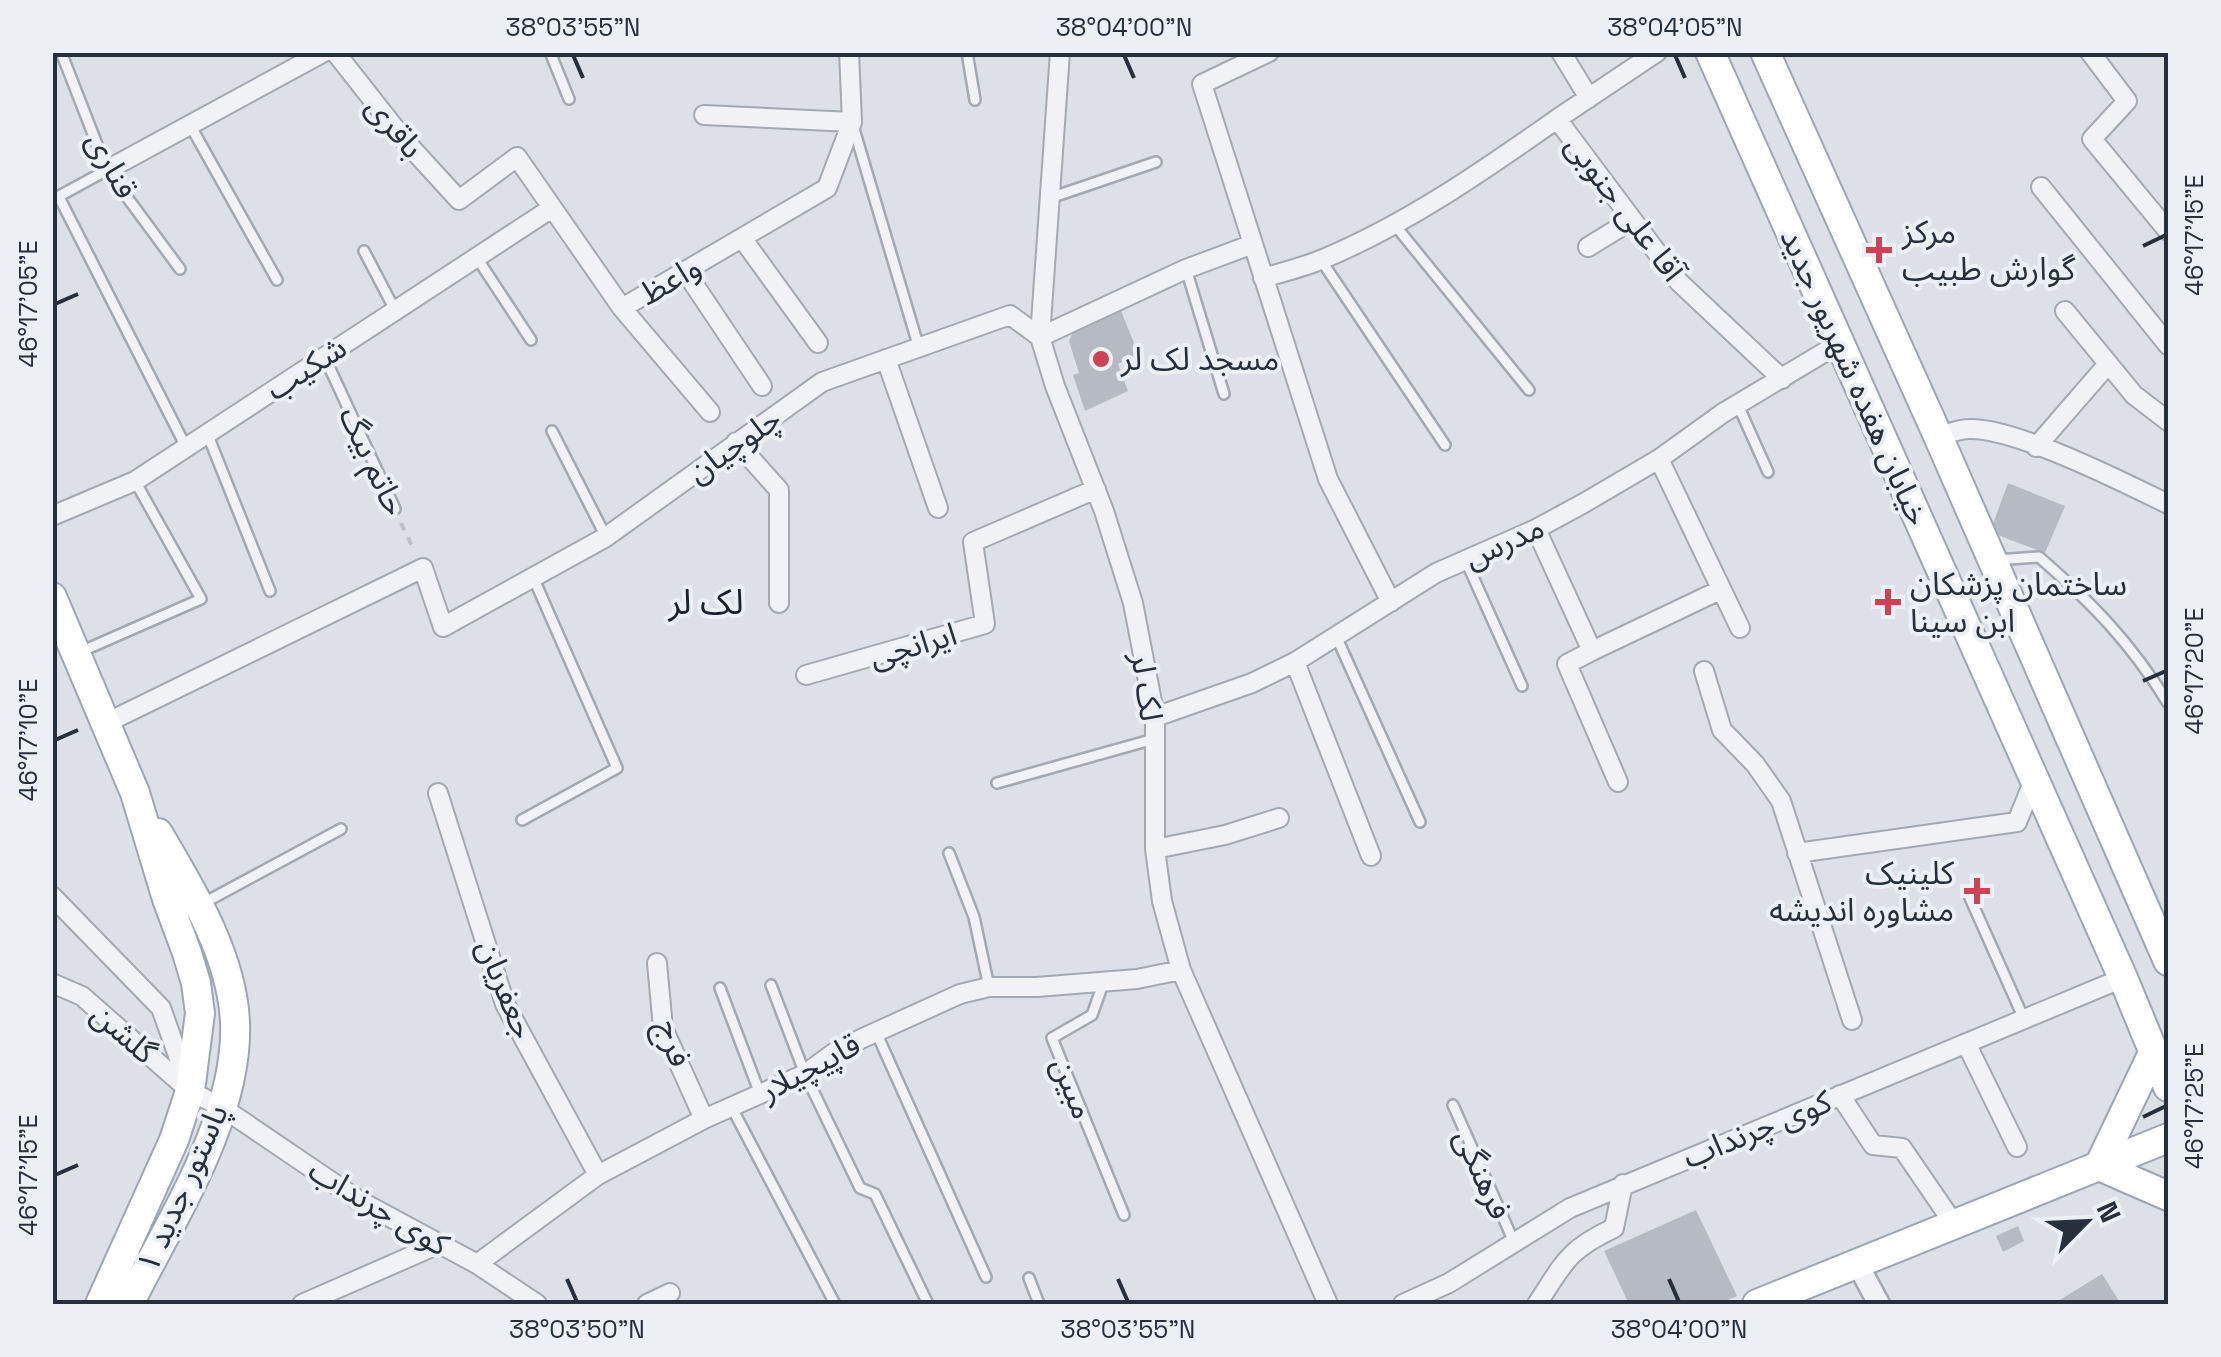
<svg xmlns="http://www.w3.org/2000/svg" width="2221" height="1357" viewBox="0 0 2221 1357" font-family="'Space Grotesk','Noto Sans Arabic',sans-serif">
  <style>
    .building { fill: #b5bac3 }
    .lines { fill: none; stroke-linecap: round; stroke-linejoin: round }
    .service-casing { stroke: #a3a8b1; stroke-width: 14 }
    .minor-casing { stroke: #a3a8b1; stroke-width: 22 }
    .tertiary-casing { stroke: #a3a8b1; stroke-width: 25 }
    .primary-casing { stroke: #9da5b2; stroke-width: 32 }
    .path { stroke: #bcbfc5; stroke-width: 4; stroke-dasharray: 8 8; stroke-linecap: butt }
    .service { stroke: #f0f2f5; stroke-width: 9 }
    .minor { stroke: #f0f2f5; stroke-width: 18 }
    .tertiary { stroke: #f0f2f5; stroke-width: 20 }
    .primary { stroke: #fff; stroke-width: 28 }
    .ticks { fill: none; stroke: #272f3d; stroke-width: 4 }
    .poi-dot { fill: #cb4355; stroke: #ecf0f5; stroke-width: 4 }
    .labels { text-anchor: middle; dominant-baseline: central; stroke-width: 8; stroke-linejoin: round; paint-order: stroke }
    .street-label { font-size: 32px; fill: #272f3d; stroke: #ecf0f5 }
    .poi-label { font-size: 32px; fill: #272f3d; stroke: #ecf0f5; text-anchor: start }
    .neighbourhood-label { font-size: 35px; fill: #19202e; stroke: #ecf0f5 }
    .neatline { fill: none; stroke: #272f3d; stroke-width: 4 }
    .ticks-label { font-size: 25px; text-anchor: middle; fill: #272f3d }
  </style>
  <rect width="100%" height="100%" fill="#dde1e7"/>
  <path class="building" d="M 1119,306 L 1138,353 L 1118,364 L 1128,391 L 1085,411 L 1073,375 L 1079,373 L 1069,341 L 1075,328 Z
    M 2008,483 L 2065,506 L 2045,553 L 1990,532 Z
    M 1696,1210 L 1737,1296 L 1718,1304 L 1629,1304 L 1604,1251 Z
    M 2018,1226 L 2024,1241 L 2003,1252 L 1996,1236 Z
    M 2102,1274 L 2121,1304 L 2053,1304 Z"/>
  <g class="lines">
    <g class="service-casing">
      <path id="service" d="M 61,52 L 107,170 L 180,269
        M 550,52 L 569,99
        M 967,52 L 975,100
        M 190,125 L 277,280
        M 854,129 L 919,348
        M 59,197 L 186,447
        M 1050,198 L 1156,162
        M 52,200 L 107,170
        M 1394,224 L 1529,390
        M 364,251 L 396,312
        M 477,258 L 531,340
        M 1321,260 L 1445,445
        M 1186,269 L 1224,394
        M 325,358 L 395,509
        M 1738,405 L 1768,472
        M 552,431 L 606,537
        M 207,433 L 270,591
        M 1465,559 L 1522,686
        M 1996,560 L 2039,557 C 2093,604 2130,642 2168,703
        M 1336,636 L 1420,822
        M 80,652 L 201,599 L 135,481
        M 997,783 L 1154,739
        M 522,820 L 617,768 L 533,577
        M 949,853 L 974,917 L 989,987
        M 1970,898 L 2024,1019
        M 200,905 L 341,829
        M 1103,984 L 1092,1015 L 1052,1038 L 1124,1215
        M 771,985 L 805,1074 L 860,1188 L 875,1194 L 928,1304
        M 720,988 L 760,1094
        M 876,1032 L 986,1277
        M 1453,1105 L 1514,1242
        M 732,1108 L 835,1304
        M 1029,1278 L 1039,1304"/>
    </g>
    <g class="minor-casing">
      <path id="minor" d="M 335,52 L 405,141 L 459,200 L 517,157 L 622,308 L 827,188 L 852,122
        M 1060,52 L 1040,337 L 1055,386 L 1104,511 L 1133,603 L 1155,717 L 1155,849 L 1162,901 L 1181,970 L 1328,1304
        M 1269,52 L 1202,84 L 1328,479 L 1391,602
        M 1561,52 L 1589,98
        M 1657,52 L 1557,119 L 1679,282 L 1782,379
        M 2090,52 L 2127,101 L 2092,139 L 2168,231
        M 704,115 L 852,122 L 849,52
        M 107,170 L 324,52
        M 2041,187 L 2168,345
        M 742,238 L 818,343
        M 1588,247 L 1632,220
        M 685,271 L 762,386
        M 1263,278 C 1283,272 1304,267 1323,259 C 1407,224 1483,171 1557,119
        M 622,308 L 710,412
        M 2065,311 L 2134,395 L 2168,421
        M 886,359 L 938,508
        M 1938,436 C 1948,434 1959,429 1969,429 C 2014,427 2125,483 2168,504
        M 736,442 L 779,490 L 779,603
        M 2036,447 L 2108,364
        M 1659,459 L 1740,628
        M 52,516 L 135,481 L 552,208
        M 1536,529 L 1592,651 L 1567,664 L 1618,782
        M 1592,651 L 1720,590
        M 1295,662 L 1371,856
        M 1704,671 L 1722,730 L 1755,764 L 1781,801 L 1852,1020
        M 806,675 L 985,624 L 973,542 L 1096,489
        M 1155,717 L 1252,683 L 1295,662 L 1436,573 L 1536,529 L 1584,503 L 1659,459 L 1723,413 L 1840,343
        M 106,723 L 423,568 L 443,627 L 606,537 L 822,382 L 1010,315 L 1040,337 L 1186,269 L 1253,244
        M 438,793 L 505,1004 L 598,1175
        M 1155,849 L 1225,835 L 1279,818
        M 1797,853 L 2017,822 L 2034,780
        M 52,896 L 161,1008 L 187,1081
        M 657,963 L 663,1028 L 704,1119
        M 52,983 L 82,996 L 190,1091 L 223,1108 L 360,1201 L 477,1264 L 537,1304
        M 1966,1043 L 2017,1147
        M 1840,1095 L 1873,1145 L 1902,1148 L 1954,1224
        M 477,1264 L 598,1175 L 704,1119 L 805,1074 L 835,1052 L 863,1038 L 960,994 L 989,987 L 1037,987 L 1137,979 L 1181,970
        M 302,1304 L 439,1244
        M 647,1304 L 670,1293
        M 1403,1304 L 1449,1283 L 1570,1208 L 2123,978
        M 1537,1304 C 1564,1263 1567,1250 1614,1228 L 1623,1184"/>
    </g>
    <g class="tertiary-casing">
      <path id="tertiary" d="M 1858,1265 L 1879,1304"/>
    </g>
    <g class="primary-casing">
      <path id="primary" d="M 1710,52 L 2123,978 L 2168,1087
        M 1765,52 L 1938,436 L 2168,961
        M 52,597 L 135,793 L 167,899 L 187,953 L 196,983 L 200,1013 L 190,1091 L 174,1140 L 100,1304
        M 2154,1051 L 2099,1166 L 2168,1196
        M 129,1304 C 170,1221 239,1118 235,1022 C 232,955 191,889 158,833
        M 1757,1304 L 2168,1138"/>
    </g>
    <path class="path" d="M 401,523 L 414,550"/>
    <use href="#service" class="service"/>
    <use href="#minor" class="minor"/>
    <use href="#tertiary" class="tertiary"/>
    <use href="#primary" class="primary"/>
  </g>
  <path class="ticks" d="M 573,55 L 583,78M 1124,55 L 1134,78M 1675,55 L 1685,78M 2143,246 L 2166,235M 55,304 L 78,294M 2143,681 L 2166,671M 55,740 L 78,730M 2143,1117 L 2166,1106M 55,1175 L 78,1165M 567,1279 L 577,1302M 1118,1279 L 1128,1302M 1669,1279 L 1679,1302"/>
  <g class="poi-dot">
    <path d="M1874 235h10v10h10v10h-10v10h-10v-10h-10v-10h10z"/>
    <circle cx="1101" cy="359" r="10"/>
    <path d="M1883 587h10v10h10v10h-10v10h-10v-10h-10v-10h10z"/>
    <path d="M1972 876h10v10h10v10h-10v10h-10v-10h-10v-10h10z"/>
  </g>
  <g class="labels">
    <g class="street-label">
      <text transform="translate(395 127) rotate(50)">باقری</text>
      <text transform="translate(112 165) rotate(61)">قناری</text>
      <text transform="translate(1625 208) rotate(53)">آقا علی جنوبی</text>
      <text transform="translate(670 280) rotate(-30)">واعظ</text>
      <text transform="translate(306 368) rotate(-33)">شکیب</text>
      <text transform="translate(1855 377) rotate(66)">خیابان هفده شهریور جدید</text>
      <text transform="translate(734 445) rotate(-35)">چلوچیان</text>
      <text transform="translate(373 461) rotate(65)">حاتم بیگ</text>
      <text transform="translate(1504 542) rotate(-24)">مدرس</text>
      <text transform="translate(913 645) rotate(-16)">ایرانچی</text>
      <text transform="translate(1147 687) rotate(82)">لک لر</text>
      <text transform="translate(506 989) rotate(68)">جعفریان</text>
      <text transform="translate(124 1033) rotate(41)">گلشن</text>
      <text transform="translate(674 1043) rotate(71)">فرج</text>
      <text transform="translate(810 1067) rotate(-28)">قاپیچیلار</text>
      <text transform="translate(1073 1088) rotate(68)">مبین</text>
      <text transform="translate(1757 1129) rotate(-22)">کوی چرنداب</text>
      <text transform="translate(1483 1174) rotate(66)">فرهنگی</text>
      <text transform="translate(182 1188) rotate(-66)">پاستور جدید ۱</text>
      <text transform="translate(379 1207) rotate(31)">کوی چرنداب</text>
    </g>
    <g class="poi-label">
      <text x="1902" y="232">مرکز<tspan x="1902" dy="37">گوارش طبیب</tspan></text>
      <text x="1121" y="359">مسجد لک لر</text>
      <text x="1910" y="584">ساختمان پزشکان<tspan x="1910" dy="37">ابن سینا</tspan></text>
      <text x="1954" y="873" text-anchor="end">کلینیک<tspan x="1954" dy="37">مشاوره اندیشه</tspan></text>
    </g>
    <g class="neighbourhood-label">
      <text x="706" y="602">لک لر</text>
    </g>
  </g>
  <rect width="2221" height="1357" fill="none" stroke="#ecf0f5" stroke-width="110"/>
  <g transform="translate(2086 1222) rotate(66)" stroke="#ecf0f5" stroke-width="8" paint-order="stroke">
  <path d="M0-8L18 38L0 25L-18 38Z" fill="#272f3d"/>
  <text y="-15" font-size="28" font-weight="bold" text-anchor="middle" fill="#272f3d">N</text>
  </g>
  <rect x="55" y="55" width="2111" height="1247" class="neatline"/>
  <g class="ticks-label">
    <text x="573" y="36">38°03'55"N</text>
    <text x="1124" y="36">38°04'00"N</text>
    <text x="1675" y="36">38°04'05"N</text>
    <text transform="translate(2194 235) rotate(-90)" y="9">46°17'15"E</text>
    <text transform="translate(28 304) rotate(-90)" y="9">46°17'05"E</text>
    <text transform="translate(2194 671) rotate(-90)" y="9">46°17'20"E</text>
    <text transform="translate(28 740) rotate(-90)" y="9">46°17'10"E</text>
    <text transform="translate(2194 1106) rotate(-90)" y="9">46°17'25"E</text>
    <text transform="translate(28 1175) rotate(-90)" y="9">46°17'15"E</text>
    <text x="577" y="1338">38°03'50"N</text>
    <text x="1128" y="1338">38°03'55"N</text>
    <text x="1679" y="1338">38°04'00"N</text>
  </g>
</svg>
